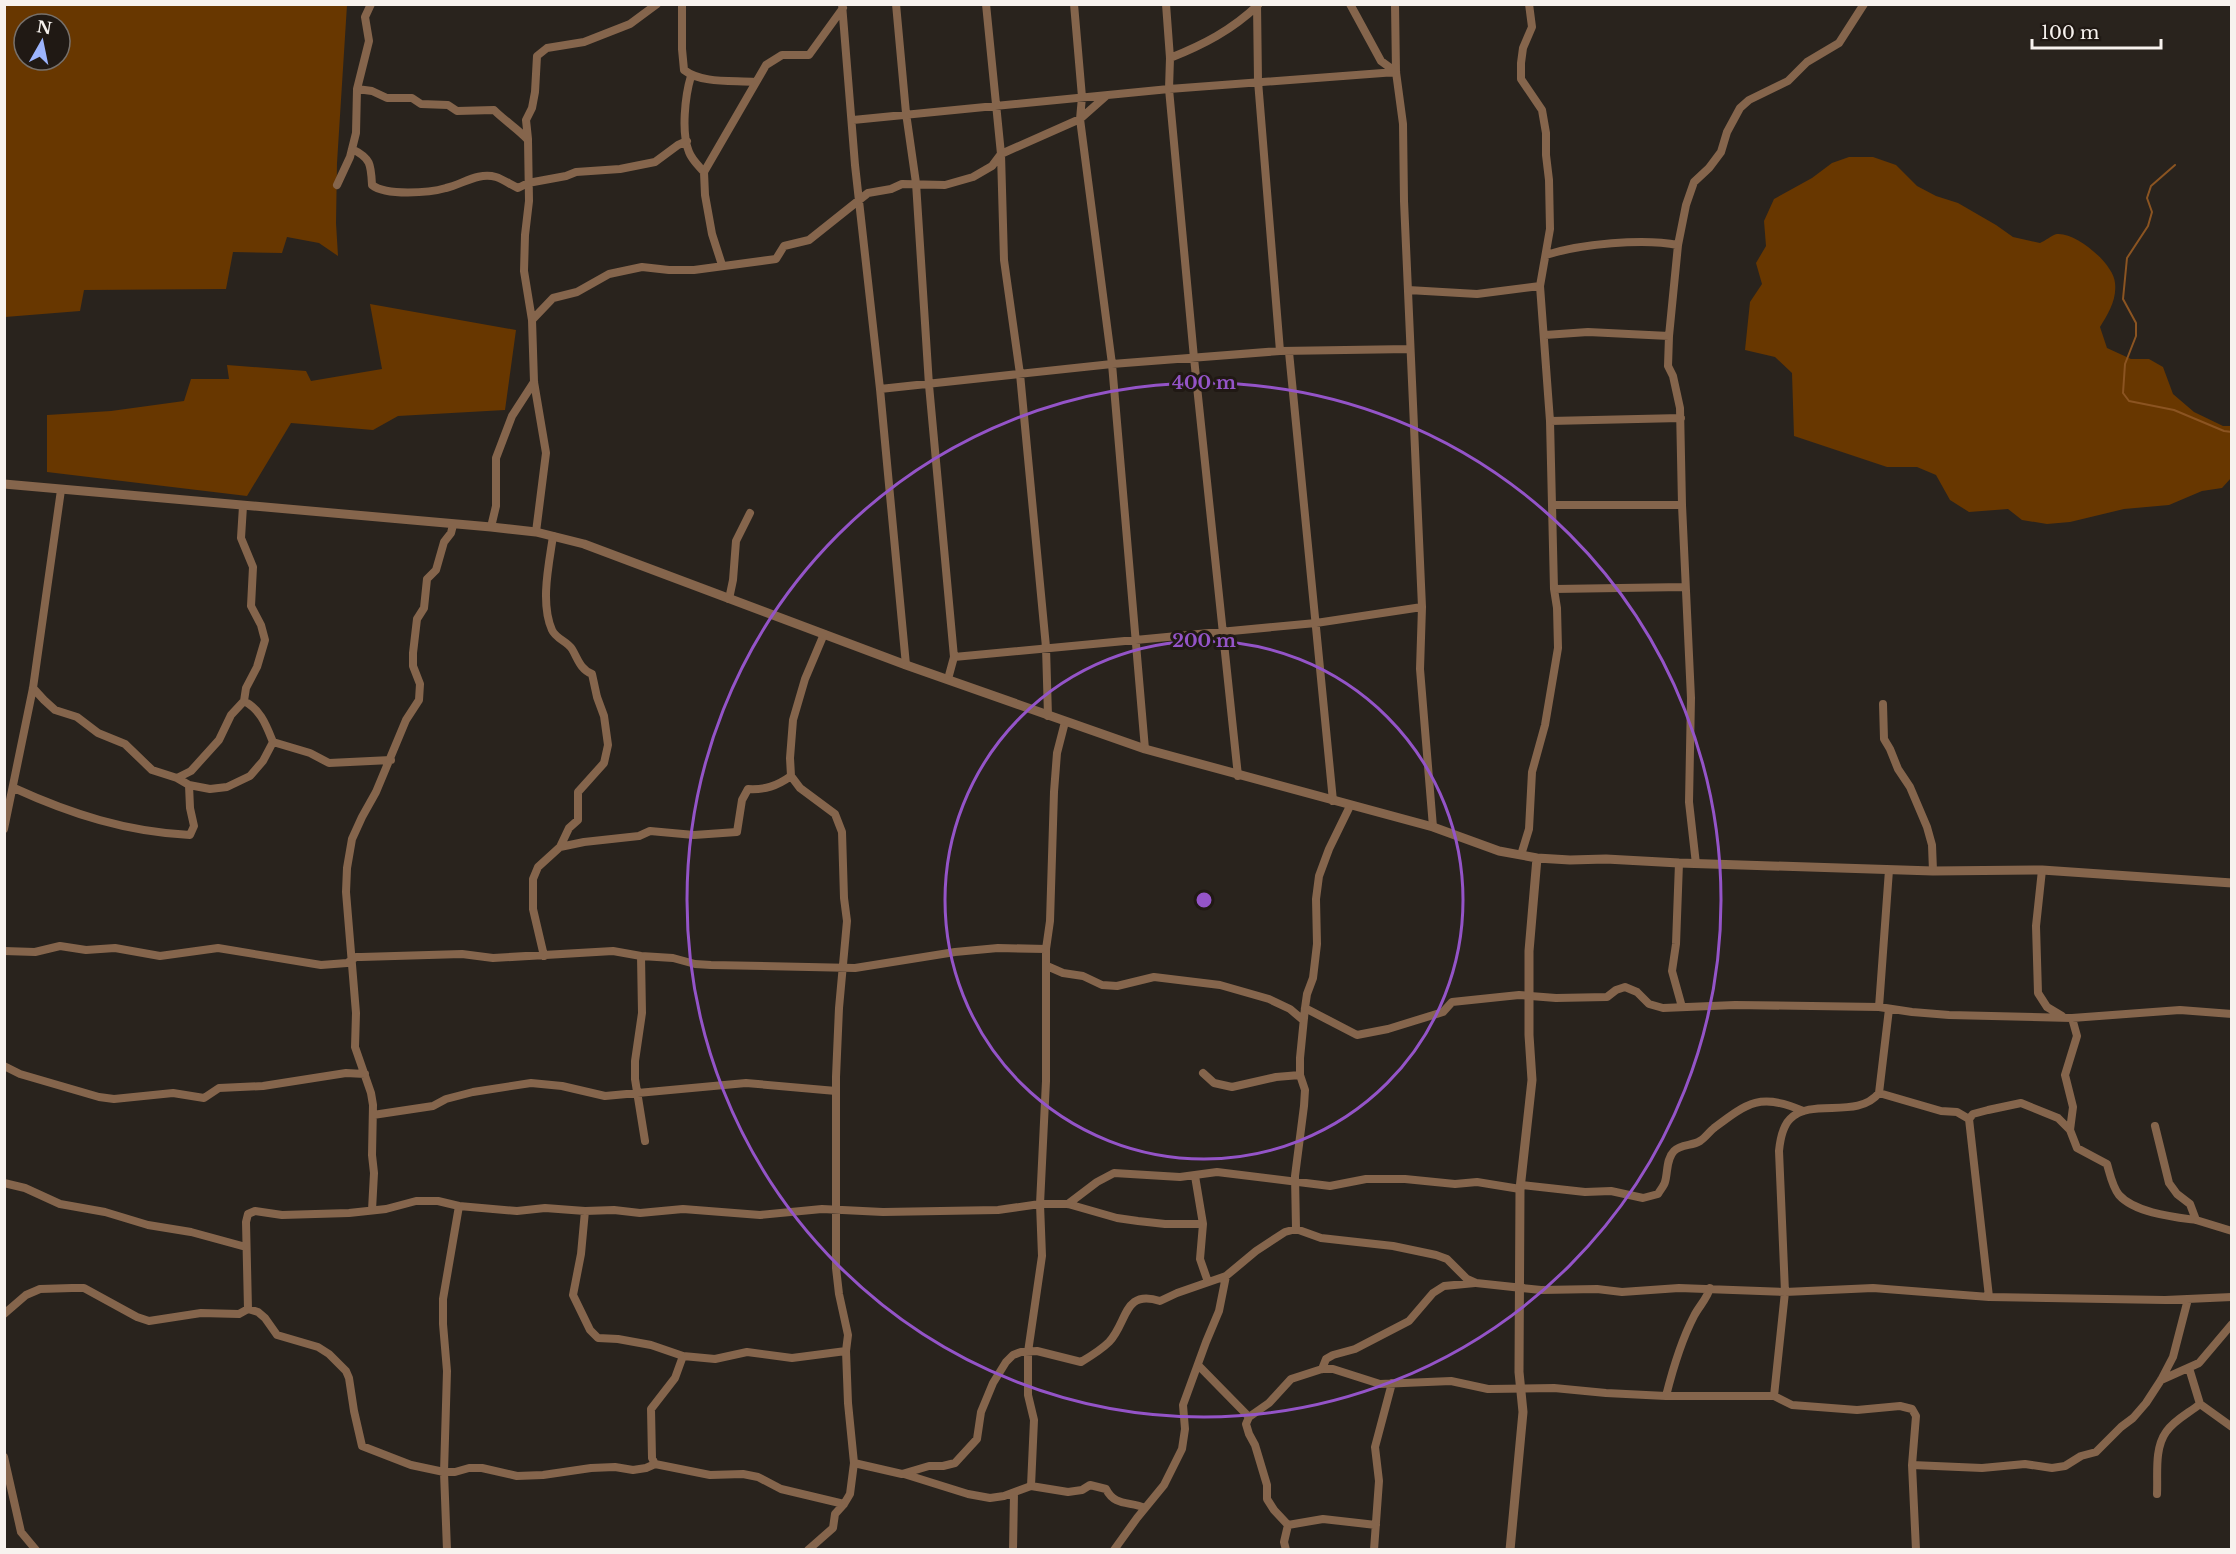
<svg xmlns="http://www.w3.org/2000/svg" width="2236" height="1554" viewBox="0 0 2236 1554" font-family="'Libre Baskerville',serif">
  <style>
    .green { fill: #683700; fill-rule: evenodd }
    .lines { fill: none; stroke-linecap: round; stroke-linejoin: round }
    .stream { stroke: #8b5421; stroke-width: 2 }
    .minor { stroke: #85654c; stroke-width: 8 }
    .tertiary { stroke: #85654c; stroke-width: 9 }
    .ring { fill: none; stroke: #9454c8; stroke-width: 3 }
    .centre { fill: #9454c8; stroke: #201914; stroke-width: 3 }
    .ring-label { font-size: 18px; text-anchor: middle; font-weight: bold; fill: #9454c8; stroke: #201914; stroke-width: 6; stroke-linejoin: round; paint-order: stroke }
  </style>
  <rect width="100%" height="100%" fill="#29231d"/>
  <path class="green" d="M 5,5 L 347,5 L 337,163 L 336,223 L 338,256 L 319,243 L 287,237 L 282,253 L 233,252 L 226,289 L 84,290 L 80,311 L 5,317 ZM 24,24 L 60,24 L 60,60 L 24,60 Z
    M 1849,157 L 1873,157 L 1896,165 L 1917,186 L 1936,196 L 1958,203 L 1996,225 L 2013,237 L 2040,243 C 2045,241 2052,235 2057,234 C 2076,232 2114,264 2115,283 C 2117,300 2108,314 2100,327 L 2107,348 L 2131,359 L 2149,359 L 2163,367 L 2173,394 L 2194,412 L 2223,426 L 2231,426 L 2231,478 L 2222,488 L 2202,491 L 2169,505 L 2124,509 L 2070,522 L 2047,524 L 2022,520 L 2008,509 L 1969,512 L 1950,500 L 1936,475 L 1917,467 L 1887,467 L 1794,436 L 1792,373 L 1775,357 L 1745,350 L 1750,302 L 1762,284 L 1756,263 L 1766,246 L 1764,221 L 1774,199 L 1812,178 L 1832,163 Z
    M 370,304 L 516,330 L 505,410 L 398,416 L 373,430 L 291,423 L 247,496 L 47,472 L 47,415 L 111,411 L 184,401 L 191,379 L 229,379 L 227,365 L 306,371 L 311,381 L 382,369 Z"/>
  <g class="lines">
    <path class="stream" d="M 2175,165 L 2151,186 L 2147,198 L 2152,212 L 2148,226 L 2127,258 L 2123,299 L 2136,323 L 2136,336 L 2125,364 L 2123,393 L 2129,401 L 2174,410 L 2224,431 L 2232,432"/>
    <path class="minor" d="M 682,4 L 682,49 L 684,70 C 702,84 734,80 755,82
      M 842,4 L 855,165 L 880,389 L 906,665
      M 896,4 L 906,113 L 916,183 L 929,385 L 954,657 L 948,679
      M 986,4 L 1001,154 L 1004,260 L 1020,374 L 1046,647 L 1048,716
      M 1074,4 L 1082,97 L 1080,119 L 1112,364 L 1145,749
      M 1166,4 L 1170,58 L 1169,89 L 1194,358 L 1238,776
      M 1257,4 L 1258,81 L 1280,351
      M 1350,4 L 1381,61 L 1396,72
      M 1395,4 L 1396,72 L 1403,124 L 1404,201 L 1422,607 L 1420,669 L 1433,827
      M 1529,4 L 1532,27 L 1523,48 L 1521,63 L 1521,79 L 1542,110 L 1546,133 L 1546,155 L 1549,180 L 1550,229 L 1540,286 L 1550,421 L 1554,589 L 1685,587
      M 1170,58 C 1203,45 1232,30 1258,5
      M 691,76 C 685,96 681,133 689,152 C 692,160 698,165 704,172
      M 357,89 L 372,91 L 387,98 L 412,98 L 421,104 L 448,105 L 457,111 L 494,110 C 505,121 518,129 528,140 L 529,201 L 525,235 L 524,271 L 532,320
      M 853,120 L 1169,89 L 1396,72
      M 528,139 L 526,120 L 532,108 L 535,92 L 537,56 L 547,48 L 584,42 L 630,24 L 657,4
      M 352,149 C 371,158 371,165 372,185 C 386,196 429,193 446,188 C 463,184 478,172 496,177 C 503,179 511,185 518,188 L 528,183 L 566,176 L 576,172 L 620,169 L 655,162 L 678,145 L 687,141
      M 337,185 L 350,157 L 356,133 L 357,89 L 369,41 L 365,17 L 371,4
      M 1546,255 C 1580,244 1643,238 1678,245
      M 722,265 L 712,234 L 705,195 L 704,172 L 766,65 L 782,55 L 809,55 L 843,8
      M 1408,290 L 1477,294 L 1540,286
      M 1545,335 L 1588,332 L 1669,336
      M 1289,352 L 1333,801
      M 880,389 L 1112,364 L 1280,351 L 1410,349
      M 1550,421 L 1681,418
      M 1552,505 L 1682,505
      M 243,506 L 241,538 L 253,567 L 251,606 L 261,625 L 265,640 L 257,667 L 246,688 L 244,701 C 261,710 266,725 273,742
      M 491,527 L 496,506 L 496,458 L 512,416 L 534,382
      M 536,532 L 546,453 L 534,382 L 532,320 L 553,298 L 577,292 L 609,274 L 642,267 L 669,270 L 694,270 L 776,259 L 784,246 L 809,240 L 868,193 L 891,189 L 902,184 L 945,185 L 973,177 L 992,166 L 1001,154 L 1080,119 L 1106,96
      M 553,536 C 549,564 540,603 552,630 C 556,639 567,641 572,649 C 578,659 580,669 592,674 L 597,697 L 604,716 L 608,745 L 604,763 L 578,792 L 578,820 L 569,828 L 560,847
      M 729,599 L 733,580 L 736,541 L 750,513
      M 954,657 L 1316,623 L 1422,607
      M 33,688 L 44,700 L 55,710 L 77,717 L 98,733 L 125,744 L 152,770 L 177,778 L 189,785 L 210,789 L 227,787 L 250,776 L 263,761 L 273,742 L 310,753 L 329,763 L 391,760
      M 1883,704 L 1884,739 L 1890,749 L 1898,769 L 1910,787 L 1927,827 L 1932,845 L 1933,871
      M 177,778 L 191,771 L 219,740 L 231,715 L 244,701
      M 14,788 C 71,814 127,832 190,835 L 194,826 L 190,808 L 189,785
      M 4,829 L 33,688 L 61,490
      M 1521,855 L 1529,829 L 1532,772 L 1545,725 L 1558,648 L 1557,608 L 1554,589
      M 1679,863 L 1676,944 L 1672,971 L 1682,1007
      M 1696,864 L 1689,802 L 1691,698 L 1682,505 L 1680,408 L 1673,376 L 1668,366 L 1669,336 L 1678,245 L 1686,205 L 1694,182 L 1709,168 L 1721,152 L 1727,132 L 1740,108 L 1749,100 L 1788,81 L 1807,62 L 1839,43 L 1864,4
      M 2042,870 L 2036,926 L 2038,993 L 2047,1007 L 2062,1016
      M 4,951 L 35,952 L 60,946 L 86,950 L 115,948 L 160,956 L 218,948 L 321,965 L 347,963 L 356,957 L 361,957 L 462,954 L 493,958 L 613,951 L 641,956 L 673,958 L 695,964 L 711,965 L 855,968 L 955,952 L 998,948 L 1046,949
      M 544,956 L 533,909 L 533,879 L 538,867 L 560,847 L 584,842 L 639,836 L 650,831 L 694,835 L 737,832 L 742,800 L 748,789 C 765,790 777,786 791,776
      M 641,956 L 642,1013 L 635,1061 L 635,1079 L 645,1141
      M 1047,966 L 1063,973 L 1083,976 L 1102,985 L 1117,986 L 1154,977 L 1220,985 L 1269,999 L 1290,1009 L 1303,1020
      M 1879,1007 L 1889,870
      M 1305,1008 L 1357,1035 L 1388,1029 L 1443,1012 L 1452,1002 L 1519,995 L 1556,998 L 1607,997 L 1616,990 L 1625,987 L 1637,992 L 1649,1004 L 1663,1008 L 1735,1005 L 1879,1007 L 1912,1012 L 1949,1015 L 2072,1018 L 2180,1010 L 2232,1014
      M 2072,1018 L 2077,1036 L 2065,1075 L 2073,1107 L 2070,1130 L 2077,1148 L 2107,1164 C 2110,1174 2112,1186 2119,1195 C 2135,1213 2174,1217 2196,1220
      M 4,1066 L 20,1074 L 99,1097 L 114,1099 L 173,1093 L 204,1098 L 219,1088 L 263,1086 L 346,1073 L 365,1074
      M 1203,1073 L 1214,1083 L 1232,1087 L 1276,1077 L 1300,1075
      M 1879,1093 L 1941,1111 L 1957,1112 L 1969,1119 L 1989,1297
      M 373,1115 L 433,1106 L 446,1099 L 473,1092 L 531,1083 L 562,1086 L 605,1096 L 746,1083 L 836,1091
      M 1969,1119 L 1973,1114 L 1988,1110 L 2021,1103 L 2058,1118 L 2070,1130
      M 2155,1126 L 2169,1183 L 2177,1194 L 2190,1204 L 2196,1220 L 2232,1231
      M 1195,1176 L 1203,1224 L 1200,1259 L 1208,1282
      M 4,1183 L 25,1188 L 60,1204 L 105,1212 L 148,1225 L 191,1232 L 246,1247
      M 1521,1185 L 1585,1192 L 1611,1191 L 1643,1198 L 1658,1194 C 1660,1190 1664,1186 1665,1182 C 1668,1172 1666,1159 1674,1151 C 1681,1144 1692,1146 1700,1141 C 1705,1138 1709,1132 1714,1128 C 1747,1103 1761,1092 1803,1111
      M 1068,1204 L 1097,1182 L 1114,1173 L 1180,1177 L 1217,1172 L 1330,1186 L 1366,1179 L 1405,1179 L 1455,1184 L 1477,1182 L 1520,1189
      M 372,1210 L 374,1173 L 372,1155 L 373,1105 L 371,1093 L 355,1047 L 356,1013 L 346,892 L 347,868 L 352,839 L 362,817 L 376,792 L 406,720 L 419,700 L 420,684 L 413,666 L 413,653 L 417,619 L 424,608 L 427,579 L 436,570 L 444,542 L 451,533 L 453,525
      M 585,1211 L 581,1254 L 573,1295 L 590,1330 L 598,1338 L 618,1339 L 651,1345 L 683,1356 L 715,1359 L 747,1352 L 792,1358 L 846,1351
      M 1296,1229 L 1295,1176 L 1304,1106 L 1305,1090 L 1300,1075 L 1300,1058 L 1305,1008 L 1307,994 L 1313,978 L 1317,944 L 1316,899 L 1319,876 L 1329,849 L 1350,806
      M 248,1309 L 246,1222 L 248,1214 L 255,1211 L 282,1215 L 349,1213 L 386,1209 L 416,1201 L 438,1201 L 459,1206 L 517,1211 L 545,1208 L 585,1211 L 614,1210 L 640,1213 L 683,1209 L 760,1215 L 822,1209 L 883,1212 L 998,1210 L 1040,1204 L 1046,1081 L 1046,949 L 1050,921 L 1054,792 L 1057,753 L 1065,722
      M 4,1314 L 26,1295 L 40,1289 L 72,1288 L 84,1288 L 137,1317 L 149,1321 L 201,1313 L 239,1314 L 248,1309 L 258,1312 L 265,1318 L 277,1335 L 318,1347 L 329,1354 L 346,1371 L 349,1378 L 354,1411 L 362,1446 L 411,1465 L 444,1472 L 455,1472 L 469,1468 L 482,1468 L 517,1476 L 543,1475 L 591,1468 L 615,1467 L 633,1470 L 646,1468 L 655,1464 L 710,1475 L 743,1474 L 758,1477 L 781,1489 L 844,1504
      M 1198,1365 L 1249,1417
      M 2189,1368 L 2200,1404 L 2232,1427
      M 1322,1369 L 1326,1359 L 1333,1355 L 1355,1349 L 1409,1321 L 1433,1293 L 1444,1286 L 1475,1283
      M 2161,1380 L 2199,1363 L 2232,1324
      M 1666,1396 C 1673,1368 1681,1341 1694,1316 C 1699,1306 1707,1299 1710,1288
      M 1774,1396 L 1785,1292 L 1779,1151 C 1780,1141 1782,1127 1790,1119 C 1812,1097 1857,1120 1879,1093 L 1889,1009
      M 4,1457 L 21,1532 L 36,1550
      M 854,1463 L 902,1474 L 929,1466 L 943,1466 L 955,1463 L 977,1439 L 981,1412 L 993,1383 L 1006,1362 L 1013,1355 L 1021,1352 L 1037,1351 L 1081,1362 C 1091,1356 1101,1350 1109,1342 C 1128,1322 1123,1289 1160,1301 L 1177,1293 L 1226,1276 L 1256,1251 L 1285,1232 L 1296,1229 L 1321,1238 L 1393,1246 L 1436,1255 L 1447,1259 L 1467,1279 L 1476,1283 L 1541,1290 L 1597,1289 L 1622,1292 L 1679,1288 L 1785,1292 L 1873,1288 L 1989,1297 L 2165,1300 L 2232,1297
      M 655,1464 L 652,1458 L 651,1409 L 675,1378 L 683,1356
      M 1912,1465 L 1982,1468 L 2025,1464 L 2052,1468 L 2065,1466 L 2081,1456 L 2096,1452 L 2121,1427 L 2133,1418 L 2146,1403 L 2161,1380 L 2173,1357 L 2188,1299
      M 904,1474 L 968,1494 L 990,1498 L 1004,1496 L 1031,1486 L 1068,1492 L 1082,1490 L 1090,1485 L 1106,1489 C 1115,1507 1130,1501 1145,1508
      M 1031,1486 L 1034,1420 L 1028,1395 L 1028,1352 L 1042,1256 L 1040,1204 L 1068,1204 L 1117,1218 L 1138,1221 L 1165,1224 L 1203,1224
      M 2157,1494 C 2158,1475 2154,1449 2166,1432 C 2174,1420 2189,1413 2200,1404
      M 1288,1525 L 1274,1510 L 1267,1499 L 1267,1485 L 1255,1445 L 1249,1434 L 1246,1424 L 1249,1417 L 1269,1403 L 1291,1379 L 1322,1369 L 1333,1369 L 1380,1384 L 1451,1381 L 1488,1389 L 1554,1388 L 1606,1393 L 1666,1396 L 1774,1396 L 1792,1405 L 1857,1410 L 1900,1406 L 1912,1409 L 1916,1416 L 1912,1465 L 1916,1550
      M 1288,1525 L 1323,1519 L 1376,1525
      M 447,1550 L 444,1472 L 447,1371 L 443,1324 L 443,1299 L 459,1206
      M 808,1550 L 833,1528 L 835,1514 L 844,1504 L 850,1494 L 854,1463 L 848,1403 L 846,1351 L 848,1335 L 839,1294 L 836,1268 L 836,1077 L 839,1008 L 847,921 L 844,898 L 842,832 L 835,814 L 800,788 L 791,776 L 790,758 L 793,720 L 805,679 L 824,634
      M 1013,1550 L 1014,1493
      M 1114,1550 L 1137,1518 L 1164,1485 L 1182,1449 L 1185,1429 L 1183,1405 L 1206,1342 L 1219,1311 L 1226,1276
      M 1286,1550 L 1284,1542 L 1288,1525
      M 1374,1550 L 1379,1481 L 1375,1447 L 1392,1383"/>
    <path class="tertiary" d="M 4,484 L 491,527 L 536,532 L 584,544 L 906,665 L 1145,749 L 1433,827 L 1499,851 L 1537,858 L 1570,860 L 1606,859 L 1679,863 L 1933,871 L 2042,870 L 2232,883
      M 1510,1550 L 1523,1412 L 1519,1372 L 1520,1189 L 1532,1080 L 1529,1035 L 1529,951 L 1537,858"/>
  </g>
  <g class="ring">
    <circle cx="1204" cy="900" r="259"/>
    <circle cx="1204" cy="900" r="517"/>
  </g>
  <circle cx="1204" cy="900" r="9" class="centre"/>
  <g class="ring-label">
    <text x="1204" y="389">400 m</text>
    <text x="1204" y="647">200 m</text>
  </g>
  <rect width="2236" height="1554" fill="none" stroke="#f7f2ee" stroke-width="12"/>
  <g transform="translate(42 42) rotate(9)"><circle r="28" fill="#201914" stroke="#76706b" stroke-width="1.5"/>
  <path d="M0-4.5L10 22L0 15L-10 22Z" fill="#9cb4fd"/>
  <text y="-9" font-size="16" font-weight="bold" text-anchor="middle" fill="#f7f2ee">N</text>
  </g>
  <path d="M2032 39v9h129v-9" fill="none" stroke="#f7f2ee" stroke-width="3"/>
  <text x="2041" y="39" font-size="18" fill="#f7f2ee" stroke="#201914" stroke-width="4.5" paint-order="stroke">100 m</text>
</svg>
